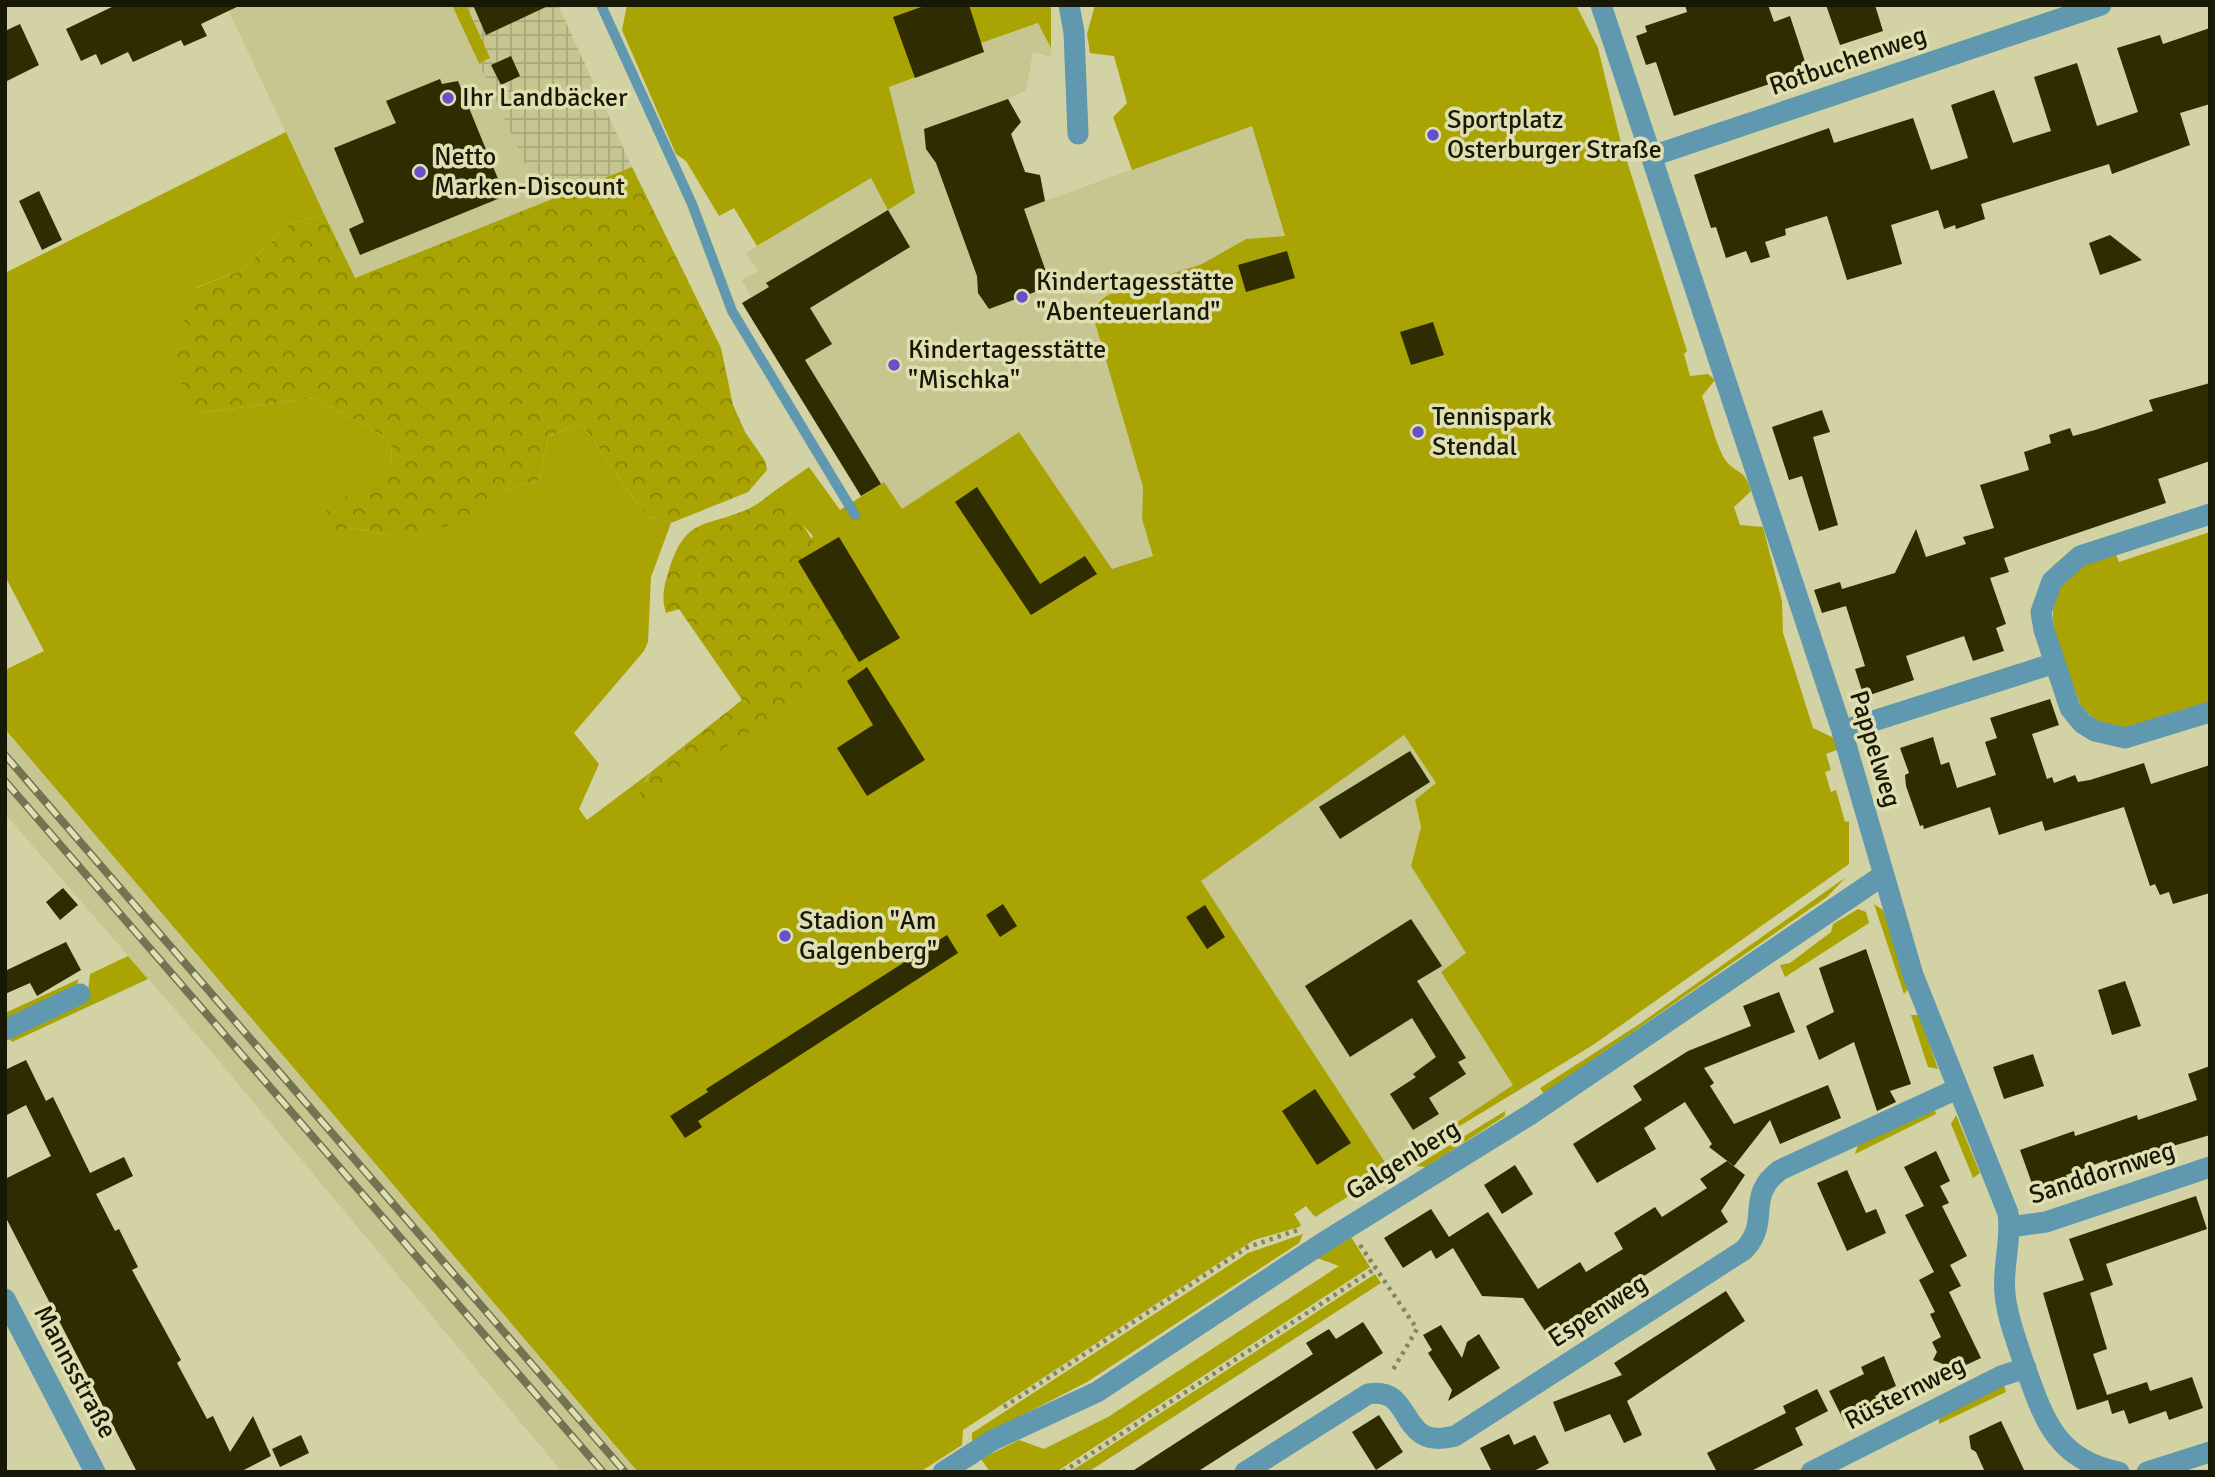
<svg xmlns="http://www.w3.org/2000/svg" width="2215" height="1477" viewBox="0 0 2215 1477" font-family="Signika,sans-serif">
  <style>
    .built { fill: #c7c691 }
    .industrial { fill: url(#industrial-grid) }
    .green { fill: #a9a304 }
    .forest { fill: url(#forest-crowns) }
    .building { fill: #2e2c00 }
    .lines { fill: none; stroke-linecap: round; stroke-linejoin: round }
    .path { stroke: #858563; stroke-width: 4.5; stroke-dasharray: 3.5 5; stroke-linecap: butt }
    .lane { stroke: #6098af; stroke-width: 10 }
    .street { stroke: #6098af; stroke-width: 21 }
    .rail-casing { stroke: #737354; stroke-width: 8 }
    .rail { stroke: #dfdfb1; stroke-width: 5; stroke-dasharray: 16; stroke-linecap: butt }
    .poi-dot { fill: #6751ca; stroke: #dfdfb1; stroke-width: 2.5 }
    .labels { text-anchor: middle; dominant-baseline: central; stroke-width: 7; stroke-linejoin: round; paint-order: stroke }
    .street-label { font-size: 26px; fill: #181807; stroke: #dfdfb1 }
    .poi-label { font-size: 26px; fill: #181807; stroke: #dfdfb1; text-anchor: start }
  </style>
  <defs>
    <pattern id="industrial-grid" width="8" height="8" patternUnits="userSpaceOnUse" patternTransform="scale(1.75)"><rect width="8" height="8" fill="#c7c691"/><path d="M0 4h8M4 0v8" fill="none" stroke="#aaa97c"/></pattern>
    <pattern id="forest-crowns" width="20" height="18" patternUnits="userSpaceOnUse" patternTransform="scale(1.75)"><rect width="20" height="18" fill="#a9a304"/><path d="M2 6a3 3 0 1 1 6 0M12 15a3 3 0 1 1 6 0" fill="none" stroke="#898404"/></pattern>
  </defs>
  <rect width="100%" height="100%" fill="#d2d2a4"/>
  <path class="built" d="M 226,5 L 452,5 L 543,203 L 354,278 Z
    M 1039,23 L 1051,48 L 1051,57 L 1033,52 L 1026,90 L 1008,99 L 1021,122 L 1012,134 L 1025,172 L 1040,175 L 1045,201 L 1252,126 L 1285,237 L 1246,239 L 1202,264 L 1110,294 L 1098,300 L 1143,487 L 1142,519 L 1153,556 L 1113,570 L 1019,432 L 901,510 L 884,483 L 881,484 L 763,291 L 751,298 L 742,280 L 758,271 L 746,253 L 871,178 L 889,87 L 983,53 L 981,43 Z
    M 5,697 L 700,1472 L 562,1472 L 204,1043 L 5,814 Z
    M 1404,735 L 1436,783 L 1415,800 L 1421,827 L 1411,866 L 1467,953 L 1441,972 L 1514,1086 L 1388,1167 L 1200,881 Z"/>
  <path class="industrial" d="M 452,5 L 558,5 L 632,167 L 543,203 Z"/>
  <path class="green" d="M 452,5 L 466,5 L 490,58 L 479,63 Z
    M 627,5 L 1051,5 L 1051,48 L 1038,23 L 981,43 L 984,52 L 889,87 L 915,193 L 888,210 L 871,178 L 757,246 L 734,208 L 719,216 L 686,161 L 676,154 L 622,30 Z
    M 1095,5 L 1576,5 L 1598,48 L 1620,139 L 1687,351 L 1684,354 L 1690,376 L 1708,374 L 1715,380 L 1702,396 C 1708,412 1717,449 1726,461 C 1738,475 1745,469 1751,491 L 1734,507 L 1740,525 L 1763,527 L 1782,601 L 1783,633 L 1813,728 L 1834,738 L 1837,750 L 1826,754 L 1831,770 L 1825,772 L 1831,792 L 1836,790 L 1845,822 L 1849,821 L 1849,864 L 1593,1045 L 1407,1158 L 1405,1157 L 1513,1085 L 1441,972 L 1466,953 L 1411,866 L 1421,827 L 1415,800 L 1436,783 L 1404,735 L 1201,881 L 1388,1167 L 1395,1163 L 1396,1167 L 1315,1217 L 1306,1206 L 1294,1214 L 1301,1225 L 1299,1227 L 1254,1240 L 963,1430 L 962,1445 L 920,1472 L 638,1472 L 5,729 L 5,670 L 44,651 L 5,576 L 5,273 L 286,132 L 324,214 L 290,224 L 240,271 L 197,287 L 198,413 L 314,398 L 382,435 L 392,448 L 391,463 L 325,513 L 336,529 L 354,528 L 389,535 L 488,510 L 505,491 L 539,480 L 549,436 L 581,423 L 646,516 L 671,523 L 651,577 L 648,642 L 644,651 L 574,733 L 599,764 L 579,809 L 587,820 L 651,772 L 644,783 L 858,662 L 798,561 L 813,536 L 773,492 L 809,467 L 840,510 L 884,482 L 902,509 L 1019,432 L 1112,569 L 1153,556 L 1142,519 L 1143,487 L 1094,319 C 1095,304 1098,301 1110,294 L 1202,264 L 1246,239 L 1285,236 L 1252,126 L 1132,170 L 1113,117 L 1127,103 L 1114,56 L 1090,53 L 1087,34 Z
    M 2210,532 L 2210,702 C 2168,716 2112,750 2080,704 C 2055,631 2021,586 2115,552 L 2119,562 Z
    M 1846,877 L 1827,897 L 1544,1094 L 1540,1088 L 1641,1023 Z
    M 1874,904 L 1883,910 L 1910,987 L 1904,994 Z
    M 1858,909 L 1866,912 L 1869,923 L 1785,977 L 1780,965 L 1790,963 L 1831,932 L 1833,924 Z
    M 128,956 L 148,979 L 12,1042 L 7,1036 L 88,991 L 90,974 Z
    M 79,979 L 76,986 L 5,1024 L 5,1013 Z
    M 1911,1015 L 1919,1015 L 1938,1069 L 1928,1067 Z
    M 1934,1109 L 1936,1114 L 1855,1154 L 1859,1142 Z
    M 1505,1111 L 1505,1116 L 1426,1167 L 1416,1166 Z
    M 1956,1115 L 1980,1173 L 1973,1178 L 1951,1124 Z
    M 1303,1234 L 1299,1243 L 1087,1382 L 972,1441 L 972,1433 L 1248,1253 Z
    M 1351,1237 L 1370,1267 L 1056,1472 L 990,1472 L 981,1459 L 1019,1440 L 1044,1449 L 1108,1417 L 1339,1266 L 1317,1258 Z
    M 1375,1274 L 1381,1283 L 1088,1472 L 1070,1472 Z
    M 2004,1385 L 2006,1392 L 1939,1424 L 1939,1417 Z"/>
  <path class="forest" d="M 632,167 L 721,348 L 733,405 L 745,432 L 765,461 L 767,470 L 748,492 L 671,523 L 646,516 L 581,423 L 549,436 L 539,480 L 505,491 L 489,510 L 445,527 L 389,535 L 354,528 L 336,530 L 324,513 L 391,463 L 392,448 L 382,435 L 314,398 L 198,413 C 162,361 176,339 198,287 L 240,271 L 290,224 L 324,214 L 355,278 Z
    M 773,492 L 796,514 L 818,549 L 798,561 L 859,662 L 642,801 L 639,794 L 651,772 L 742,700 L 679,609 L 666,613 C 661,598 664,585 669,570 C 686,517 703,528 746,510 C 756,506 765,498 773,492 Z"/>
  <path class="building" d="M 116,5 L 241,5 L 201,24 L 207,36 L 184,46 L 181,40 L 133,62 L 128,52 L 101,65 L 96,54 L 81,61 L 66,29 Z
    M 473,5 L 550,5 L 486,35 Z
    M 927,5 L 969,5 L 984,52 L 915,78 L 893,17 Z
    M 1685,5 L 1768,5 L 1774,22 L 1790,16 L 1808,71 L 1674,116 L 1656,62 L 1646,65 L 1636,36 L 1647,32 L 1645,26 L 1687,12 Z
    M 1826,5 L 1875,5 L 1883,31 L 1840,45 Z
    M 20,24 L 39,65 L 5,82 L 5,31 Z
    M 2210,28 L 2210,104 L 2180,113 L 2190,145 L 2112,174 L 2109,164 L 1981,204 L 1985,219 L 1956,229 L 1955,225 L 1944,229 L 1938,210 L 1891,225 L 1902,264 L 1847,280 L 1827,216 L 1785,229 L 1786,235 L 1765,242 L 1770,257 L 1751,263 L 1746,251 L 1726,258 L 1716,227 L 1711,228 L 1694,175 L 1829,128 L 1834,143 L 1913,118 L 1931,170 L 1968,158 L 1951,105 L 1994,90 L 2013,143 L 2051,131 L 2034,77 L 2077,63 L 2097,126 L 2138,112 L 2117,48 L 2160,35 L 2163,44 Z
    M 511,56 L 520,76 L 501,85 L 491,65 Z
    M 440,79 L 442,84 L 458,81 L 505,196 L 360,255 L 349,229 L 364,222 L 334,148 L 396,123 L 386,101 Z
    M 1008,99 L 1021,122 L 1011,134 L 1025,172 L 1040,175 L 1045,201 L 1024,209 L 1051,286 L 989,309 L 978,293 L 977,276 L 936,163 L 926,149 L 924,129 Z
    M 39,191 L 62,240 L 42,250 L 19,201 Z
    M 888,210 L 910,247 L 810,308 L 832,344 L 805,360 L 881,484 L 861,496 L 742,303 L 769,287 L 766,283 Z
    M 2110,235 L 2142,260 L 2100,275 L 2089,243 Z
    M 1287,251 L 1295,278 L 1246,292 L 1238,265 Z
    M 1433,322 L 1444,355 L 1411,365 L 1400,332 Z
    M 2210,383 L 2210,461 L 2158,479 L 2166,503 L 2004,558 L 2009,572 L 1990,578 L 2006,624 L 1996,628 L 2004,651 L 1973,661 L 1964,636 L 1906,656 L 1914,680 L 1864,697 L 1855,669 L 1865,666 L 1846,606 L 1822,613 L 1814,590 L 1840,582 L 1842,589 L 1895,573 L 1916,529 L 1926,557 L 1966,544 L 1963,537 L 1994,528 L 1980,485 L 2029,470 L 2024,452 L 2051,443 L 2049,435 L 2070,428 L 2073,436 L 2095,430 L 2153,411 L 2149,400 Z
    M 1822,410 L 1830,432 L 1813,437 L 1838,525 L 1819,531 L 1802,476 L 1789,480 L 1772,427 Z
    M 977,487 L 1040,584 L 1085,556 L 1097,574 L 1031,615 L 955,502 Z
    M 839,537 L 900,638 L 859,662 L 798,561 Z
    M 867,667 L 925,760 L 867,796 L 837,748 L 873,725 L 847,681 Z
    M 2050,699 L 2059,725 L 2032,734 L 2047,779 L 2052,777 L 2054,783 L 2075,775 L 2078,782 L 2090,780 L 2144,763 L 2151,784 L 2210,765 L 2210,893 L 2173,904 L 2169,892 L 2160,895 L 2155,884 L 2150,886 L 2124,807 L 2045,831 L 2042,821 L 1999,835 L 1990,807 L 1924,829 L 1923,825 L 1920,826 L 1906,786 L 1905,775 L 1909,773 L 1900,748 L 1933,737 L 1941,765 L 1949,762 L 1957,788 L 1996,775 L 1985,742 L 1997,738 L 1990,718 Z
    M 1410,751 L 1430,782 L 1340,839 L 1319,807 Z
    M 63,888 L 78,905 L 60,920 L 46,902 Z
    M 1003,904 L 1017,926 L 1000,937 L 986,915 Z
    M 1205,905 L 1225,937 L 1207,949 L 1186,917 Z
    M 1411,919 L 1442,966 L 1417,981 L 1466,1058 L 1458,1062 L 1466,1074 L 1429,1098 L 1439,1114 L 1413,1130 L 1390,1094 L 1416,1077 L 1413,1074 L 1436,1057 L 1412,1018 L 1350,1057 L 1305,986 Z
    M 947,935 L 958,953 L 698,1121 L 702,1127 L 685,1138 L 670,1116 L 708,1092 L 706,1089 Z
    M 66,942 L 81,970 L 37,996 L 30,983 L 5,994 L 5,971 Z
    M 1866,949 L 1911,1084 L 1890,1091 L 1896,1102 L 1877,1111 L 1854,1042 L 1819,1060 L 1806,1026 L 1834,1012 L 1819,968 Z
    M 2125,981 L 2141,1026 L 2112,1035 L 2098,990 Z
    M 1779,992 L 1795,1032 L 1704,1068 L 1714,1083 L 1710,1086 L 1734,1124 L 1828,1085 L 1841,1118 L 1780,1144 L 1770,1120 L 1734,1166 L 1709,1147 L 1712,1144 L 1685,1102 L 1644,1128 L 1656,1149 L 1597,1183 L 1573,1144 L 1642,1100 L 1633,1086 L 1688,1051 L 1751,1026 L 1743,1006 Z
    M 2033,1054 L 2044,1086 L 2004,1099 L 1993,1067 Z
    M 26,1060 L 46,1101 L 53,1097 L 90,1173 L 124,1157 L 133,1176 L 96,1194 L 115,1231 L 119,1229 L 138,1267 L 132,1270 L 181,1360 L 177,1363 L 207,1419 L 213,1416 L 230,1452 L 253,1416 L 271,1456 L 240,1472 L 137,1472 L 5,1216 L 5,1179 L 51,1156 L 26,1105 L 5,1116 L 5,1070 Z
    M 2210,1066 L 2210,1135 L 2109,1165 L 2107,1160 L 2066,1175 L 2068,1181 L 2035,1192 L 2020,1150 L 2074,1131 L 2075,1136 L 2137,1115 L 2138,1120 L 2197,1100 L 2188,1074 Z
    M 1315,1089 L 1351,1143 L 1317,1165 L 1282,1111 Z
    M 1936,1151 L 1950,1181 L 1940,1186 L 1949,1203 L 1942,1206 L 1967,1256 L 1950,1265 L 1961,1286 L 1949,1292 L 1981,1358 L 1947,1374 L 1943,1364 L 1933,1360 L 1937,1352 L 1932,1342 L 1941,1337 L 1930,1314 L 1935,1312 L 1919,1280 L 1934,1272 L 1905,1215 L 1924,1206 L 1904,1167 Z
    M 1727,1161 L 1745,1175 L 1721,1211 L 1728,1222 L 1549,1337 L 1523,1298 L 1482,1296 L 1453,1248 L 1436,1259 L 1431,1250 L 1403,1268 L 1384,1238 L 1431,1209 L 1449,1237 L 1488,1212 L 1538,1289 L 1580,1262 L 1586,1272 L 1623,1249 L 1614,1233 L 1655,1207 L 1662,1217 L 1707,1188 L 1700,1179 Z
    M 1515,1165 L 1533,1194 L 1502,1214 L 1484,1185 Z
    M 1847,1170 L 1866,1213 L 1876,1209 L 1886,1233 L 1847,1251 L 1817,1183 Z
    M 2196,1196 L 2207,1229 L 2106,1264 L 2113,1285 L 2090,1293 L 2107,1349 L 2093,1354 L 2107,1395 L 2147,1382 L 2150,1391 L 2192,1377 L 2203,1408 L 2169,1420 L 2166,1411 L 2129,1424 L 2124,1410 L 2112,1414 L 2108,1400 L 2077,1410 L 2043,1293 L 2084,1280 L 2069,1239 Z
    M 1726,1291 L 1745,1321 L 1627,1401 L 1642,1435 L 1624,1443 L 1610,1414 L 1565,1432 L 1553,1402 L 1622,1375 L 1614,1363 Z
    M 1363,1322 L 1383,1353 L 1333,1385 L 1197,1472 L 1131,1472 L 1313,1354 L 1306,1343 L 1329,1329 L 1336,1339 Z
    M 1441,1325 L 1462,1358 L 1467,1342 L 1479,1334 L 1500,1368 L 1448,1401 L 1452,1390 L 1428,1353 L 1432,1350 L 1423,1335 Z
    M 1884,1356 L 1896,1386 L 1875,1396 L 1879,1404 L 1844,1421 L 1829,1391 L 1864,1374 L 1861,1367 Z
    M 1817,1389 L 1828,1411 L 1795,1428 L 1803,1445 L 1749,1472 L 1717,1472 L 1707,1453 L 1786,1413 L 1783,1406 Z
    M 1379,1415 L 1403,1452 L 1376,1470 L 1352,1432 Z
    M 2001,1421 L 2025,1472 L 1985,1472 L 1976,1452 L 1971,1449 L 1969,1436 Z
    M 1509,1434 L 1514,1445 L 1535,1435 L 1549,1463 L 1532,1472 L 1492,1472 L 1480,1448 Z
    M 301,1435 L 309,1453 L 280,1467 L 272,1449 Z"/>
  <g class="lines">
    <path class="path" d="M 1360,1245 L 1417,1329 L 1391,1373
      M 1004,1407 L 1248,1247 L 1298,1230
      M 1063,1472 L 1376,1268"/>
    <path class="lane" d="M 601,5 L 692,204 L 732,311 L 855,515"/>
    <path class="street" d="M 1069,5 L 1074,32 L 1078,134
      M 1601,5 L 1842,731 L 1913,975 L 2008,1213 C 2012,1240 2002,1267 2005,1294 C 2007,1317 2016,1339 2023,1361 C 2043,1416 2054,1460 2119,1472
      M 1652,156 L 2101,5
      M 2210,514 L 2080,556 L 2052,581 L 2041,612 L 2044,630 L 2070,708 L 2082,723 L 2095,731 L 2125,738 L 2210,712
      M 1842,731 L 2055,663
      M 5,1030 L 80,994
      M 2010,1227 L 2046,1222 L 2210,1167
      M 5,1299 L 95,1472
      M 943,1472 L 993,1440 L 1097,1392 L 1321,1244 L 1531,1114 L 1882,876
      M 1245,1472 L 1368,1394 C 1416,1385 1396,1452 1455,1436 L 1744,1250 C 1772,1221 1744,1197 1780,1170 L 1957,1089
      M 1811,1472 L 2001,1376 L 2026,1368
      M 2147,1472 L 2210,1452"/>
    <g class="rail-casing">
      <path id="rail" d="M 5,755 L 625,1472
        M 5,781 L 603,1472"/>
    </g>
    <use href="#rail" class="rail"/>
  </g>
  <g class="poi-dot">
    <circle cx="448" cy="98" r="7"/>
    <circle cx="1433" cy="135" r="7"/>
    <circle cx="420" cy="172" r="7"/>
    <circle cx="1022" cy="297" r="7"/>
    <circle cx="894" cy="365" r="7"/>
    <circle cx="1418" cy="432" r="7"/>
    <circle cx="785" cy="936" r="7"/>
  </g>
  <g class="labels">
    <g class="street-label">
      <text transform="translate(1848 61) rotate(-19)">Rotbuchenweg</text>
      <text transform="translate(1875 749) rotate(73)">Pappelweg</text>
      <text transform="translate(1403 1160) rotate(-32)">Galgenberg</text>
      <text transform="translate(2102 1173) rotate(-18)">Sanddornweg</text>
      <text transform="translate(1598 1311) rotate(-33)">Espenweg</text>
      <text transform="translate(75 1372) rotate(62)">Mannsstraße</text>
      <text transform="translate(1905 1393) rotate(-27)">Rüsternweg</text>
    </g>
    <g class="poi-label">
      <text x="462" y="98">Ihr Landbäcker</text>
      <text x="1447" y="120">Sportplatz<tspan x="1447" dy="30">Osterburger Straße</tspan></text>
      <text x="434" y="157">Netto<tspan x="434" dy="30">Marken-Discount</tspan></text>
      <text x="1036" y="282">Kindertagesstätte<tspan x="1036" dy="30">"Abenteuerland"</tspan></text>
      <text x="908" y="350">Kindertagesstätte<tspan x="908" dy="30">"Mischka"</tspan></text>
      <text x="1432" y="417">Tennispark<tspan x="1432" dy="30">Stendal</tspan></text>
      <text x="799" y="921">Stadion "Am<tspan x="799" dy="30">Galgenberg"</tspan></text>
    </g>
  </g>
  <rect width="2215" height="1477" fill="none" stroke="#181807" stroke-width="14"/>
</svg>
